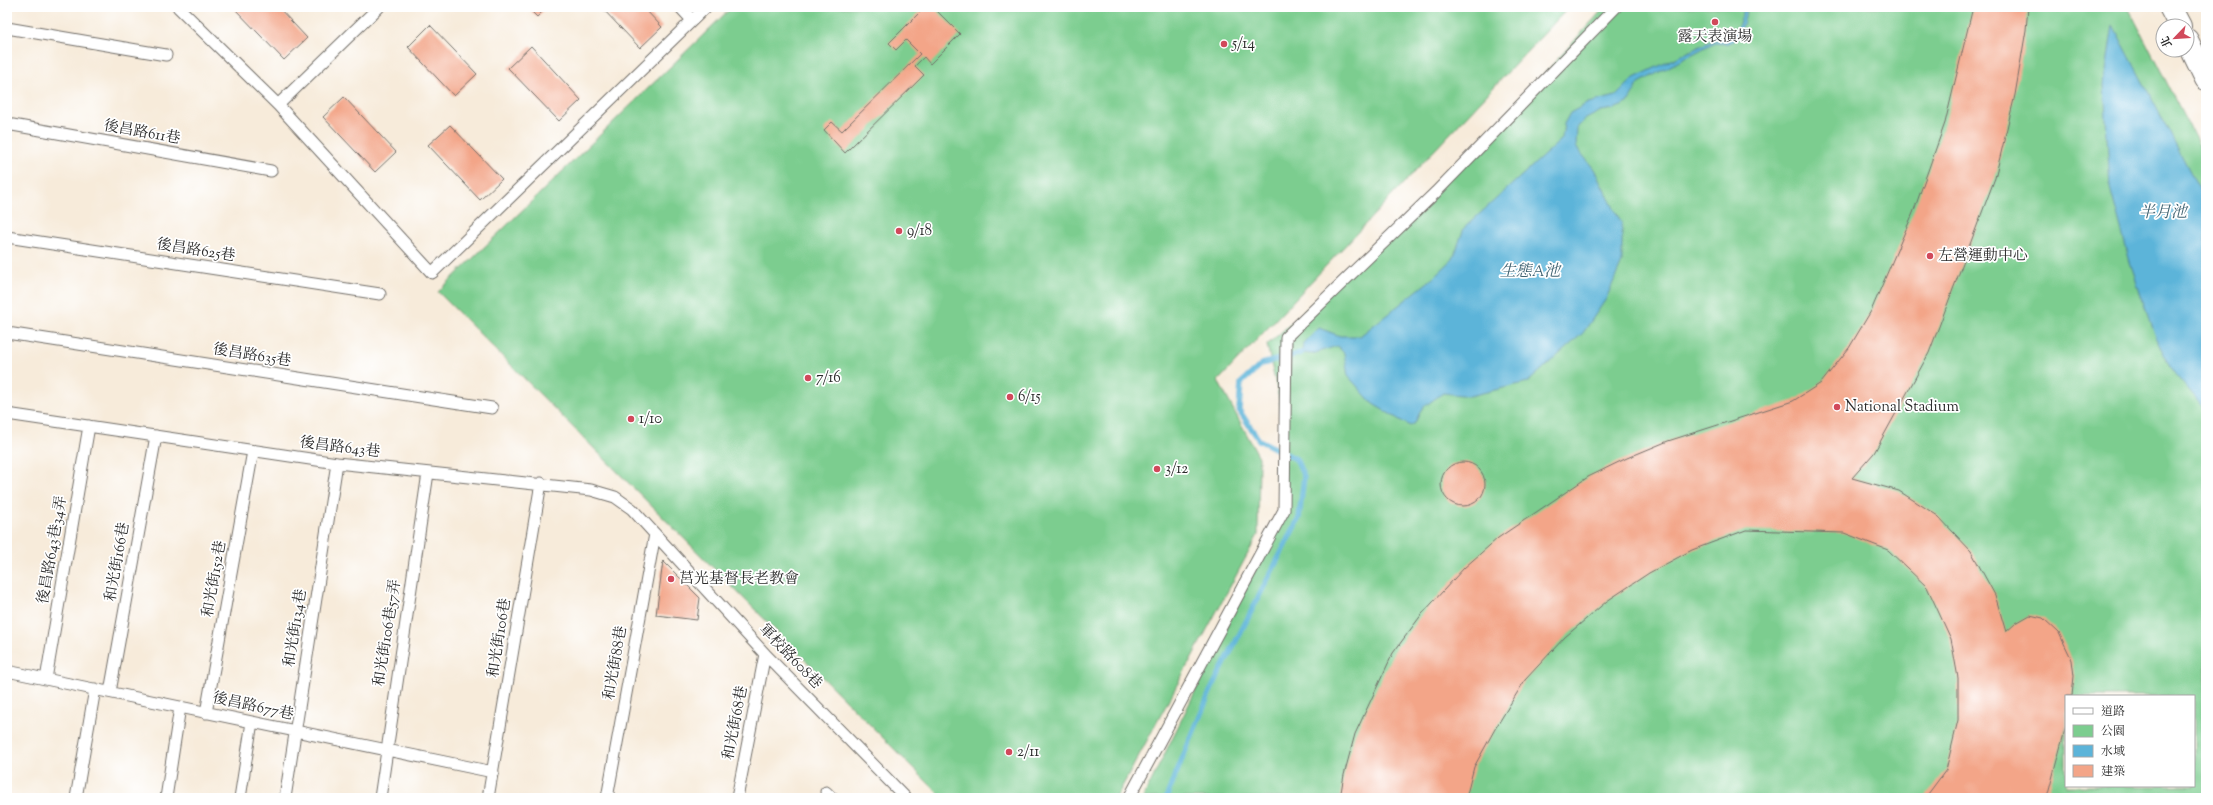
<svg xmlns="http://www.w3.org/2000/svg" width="2213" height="805" viewBox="0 0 2213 805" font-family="'Sorts Mill Goudy','Noto Serif TC',serif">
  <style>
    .green { fill: #7ccd8f; stroke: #547c5d; fill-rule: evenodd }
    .water { fill: #5cb4d9; stroke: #447082 }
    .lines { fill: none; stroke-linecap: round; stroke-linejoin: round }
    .stream { stroke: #5cb4d9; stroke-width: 5.5 }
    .building { fill: #f3a588 }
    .lane-casing { stroke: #726e68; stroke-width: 13 }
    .secondary-casing { stroke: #726e68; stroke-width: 24 }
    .lane { stroke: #fff; stroke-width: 11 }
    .secondary { stroke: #fff; stroke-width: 22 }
    .poi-dot { fill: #d1495b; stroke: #fff; stroke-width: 1.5 }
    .labels { text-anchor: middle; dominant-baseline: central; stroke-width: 3.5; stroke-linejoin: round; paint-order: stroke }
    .poi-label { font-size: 15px; fill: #2b2b2b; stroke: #fff; text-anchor: start }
    .street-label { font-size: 15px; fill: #2b2b2b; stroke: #fff }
    .water-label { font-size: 16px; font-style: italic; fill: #3f6271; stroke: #fff }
  </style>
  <rect width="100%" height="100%" fill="#fff"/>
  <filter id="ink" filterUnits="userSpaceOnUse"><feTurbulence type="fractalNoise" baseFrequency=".025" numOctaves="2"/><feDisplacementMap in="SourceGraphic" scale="8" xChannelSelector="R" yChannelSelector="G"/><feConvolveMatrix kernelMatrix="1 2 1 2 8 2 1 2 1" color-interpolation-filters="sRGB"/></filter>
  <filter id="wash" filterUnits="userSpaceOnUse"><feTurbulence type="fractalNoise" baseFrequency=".012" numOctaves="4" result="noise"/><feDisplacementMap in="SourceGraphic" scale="16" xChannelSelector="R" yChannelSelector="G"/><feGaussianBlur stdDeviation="0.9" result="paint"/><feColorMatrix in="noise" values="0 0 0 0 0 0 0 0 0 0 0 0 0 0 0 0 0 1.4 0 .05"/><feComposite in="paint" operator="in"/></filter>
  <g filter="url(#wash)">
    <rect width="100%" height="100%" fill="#f7ebda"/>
    <path class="green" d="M 732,7 L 1569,7 L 1218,381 L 1259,457 L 1258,535 L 1116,798 L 943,798 L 438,292 Z
      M 1605,7 L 2128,7 L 2206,159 L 2206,798 L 1143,798 L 1284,510 L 1284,421 L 1267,345 L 1436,192 ZM 2066,696 L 2194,696 L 2194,786 L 2066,786 Z"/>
    <path class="water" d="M 1745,7 L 1747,7 C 1745,19 1741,41 1726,44 C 1722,44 1717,43 1713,43 L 1639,83 L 1628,103 L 1614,109 L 1601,111 L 1584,120 L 1577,128 L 1576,147 L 1594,169 L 1622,224 L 1622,262 L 1606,299 L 1583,333 L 1528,382 L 1470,396 L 1443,393 L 1422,408 L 1415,423 L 1410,426 L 1373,404 L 1348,376 L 1344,353 L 1337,346 L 1312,354 L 1301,353 L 1304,343 L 1319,328 L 1340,336 L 1360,336 L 1433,278 L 1453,259 L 1464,228 L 1562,139 L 1564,124 L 1570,113 L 1588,103 L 1616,96 L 1634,78 L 1707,43 L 1715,40 L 1727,41 L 1737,29 Z
      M 2113,25 L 2206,202 L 2206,411 L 2174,373 L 2155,337 L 2131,266 L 2110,188 L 2104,84 Z"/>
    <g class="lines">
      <path class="stream" d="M 1166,798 L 1210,692 L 1299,518 L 1304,477 L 1296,459 L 1259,440 L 1239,410 L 1241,383 L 1262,364 L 1301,353"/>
    </g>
    <g id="blocks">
      <path class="building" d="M 235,7 L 278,7 L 307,38 L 284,60 L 234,8 Z
        M 527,7 L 547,7 L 537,17 Z
        M 601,7 L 643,7 L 662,27 L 640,48 Z
        M 925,7 L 933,7 L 960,34 L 930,64 L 924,57 L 915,66 L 924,75 L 845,153 L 824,130 L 832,122 L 842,131 L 920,54 L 906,40 L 896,50 L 889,43 Z
        M 1973,7 L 2028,7 L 2026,30 L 2015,95 L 1995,178 L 1929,353 L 1874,453 L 1852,478 L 1899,491 L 1938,516 L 1971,551 L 1995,595 L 2006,632 L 2016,623 L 2030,615 L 2043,618 L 2059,633 L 2072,660 L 2074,676 L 2072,696 L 2066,696 L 2066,726 L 2047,798 L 1925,798 L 1946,770 L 1958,720 L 1958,678 L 1951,639 L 1927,587 L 1888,550 L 1844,533 L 1746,530 L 1692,550 L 1649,573 L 1607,601 L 1565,637 L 1525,680 L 1495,729 L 1474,767 L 1466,798 L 1340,798 L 1344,775 L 1355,734 L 1393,653 L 1422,614 L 1464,568 L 1498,538 L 1588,477 L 1627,458 L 1668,441 L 1793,401 L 1821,383 L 1849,348 L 1871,311 L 1913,213 L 1945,123 Z
        M 430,25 L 477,74 L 454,96 L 408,47 Z
        M 531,46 L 581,100 L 559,121 L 508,68 Z
        M 344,97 L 396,152 L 375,172 L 323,117 Z
        M 450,125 L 502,179 L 480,200 L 428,145 Z
        M1441 484a22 22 0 1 1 44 0a22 22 0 1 1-44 0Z
        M 663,561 L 700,598 L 697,620 L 656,615 Z"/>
    </g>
  </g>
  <g filter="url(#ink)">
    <use href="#blocks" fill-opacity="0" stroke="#726e68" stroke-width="1"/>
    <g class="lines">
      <g class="lane-casing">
        <path id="lane" d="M 178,7 L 278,105 L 432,273 L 706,7
          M 680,7 L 692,20
          M 7,28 L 166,55
          M 278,105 L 379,7
          M 7,124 L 271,171
          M 7,237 L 380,294
          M 7,333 L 492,408
          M 7,414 L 337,463 L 591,490 L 615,497 L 632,509 L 765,654 L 906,798
          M 7,671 L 493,772
          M 46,679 L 89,426
          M 110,692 L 156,436
          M 206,713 L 253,451
          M 826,792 L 832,798
          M 76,798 L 95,689
          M 166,798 L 180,707
          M 240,798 L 252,722
          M 285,798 L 337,463
          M 380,798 L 428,473
          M 488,798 L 541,483
          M 607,798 L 655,534
          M 737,798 L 765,654
          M 1129,798 L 1284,510 L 1286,337 L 1436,192 L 1616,7"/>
      </g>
      <g class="secondary-casing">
        <path id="secondary" d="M 2170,7 L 2180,26
          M 2187,40 L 2206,79"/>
      </g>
      <use href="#lane" class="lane"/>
      <use href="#secondary" class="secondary"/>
    </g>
  </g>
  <g class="poi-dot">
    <circle cx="1715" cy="22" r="4"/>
    <circle cx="1224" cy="44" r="4"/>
    <circle cx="899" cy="231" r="4"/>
    <circle cx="1930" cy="256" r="4"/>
    <circle cx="808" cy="378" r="4"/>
    <circle cx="1010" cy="397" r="4"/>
    <circle cx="1837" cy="407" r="4"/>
    <circle cx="631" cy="419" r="4"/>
    <circle cx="1157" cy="469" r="4"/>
    <circle cx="671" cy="579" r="4"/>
    <circle cx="1009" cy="752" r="4"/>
  </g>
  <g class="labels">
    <g class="poi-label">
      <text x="1715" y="37" text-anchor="middle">露天表演場</text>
      <text x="1232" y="44">5/14</text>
      <text x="907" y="231">9/18</text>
      <text x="1938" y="256">左營運動中心</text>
      <text x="816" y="378">7/16</text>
      <text x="1018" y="397">6/15</text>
      <text x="1845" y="407">National Stadium</text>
      <text x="639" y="419">1/10</text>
      <text x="1165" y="469">3/12</text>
      <text x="679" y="579">莒光基督長老教會</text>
      <text x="1017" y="752">2/11</text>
    </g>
    <g class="street-label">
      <text transform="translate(142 133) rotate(10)">後昌路611巷</text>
      <text transform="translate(196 251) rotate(9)">後昌路625巷</text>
      <text transform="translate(252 356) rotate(9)">後昌路635巷</text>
      <text transform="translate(340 448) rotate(7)">後昌路643巷</text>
      <text transform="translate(53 550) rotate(-80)">後昌路643巷34弄</text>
      <text transform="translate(118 562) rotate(-80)">和光街166巷</text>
      <text transform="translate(215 579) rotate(-80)">和光街152巷</text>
      <text transform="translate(296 628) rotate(-81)">和光街134巷</text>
      <text transform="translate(388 633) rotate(-81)">和光街106巷57弄</text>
      <text transform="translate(500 638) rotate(-81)">和光街106巷</text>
      <text transform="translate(790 657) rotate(46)">軍校路608巷</text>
      <text transform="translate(616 663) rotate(-80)">和光街88巷</text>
      <text transform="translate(253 707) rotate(12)">後昌路677巷</text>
      <text transform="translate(736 723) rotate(-79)">和光街68巷</text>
    </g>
    <g class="water-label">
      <text x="2163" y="213">半月池</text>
      <text x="1530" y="272">生態A池</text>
    </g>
  </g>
  <rect width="2213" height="805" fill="none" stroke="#fff" stroke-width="24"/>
  <rect x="2065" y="695" width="130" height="92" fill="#ffffff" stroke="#aaaaaa"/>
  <rect x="2073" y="708" width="20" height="6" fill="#ffffff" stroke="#aaaaaa"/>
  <text x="2101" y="715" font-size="12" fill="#2b2b2b">道路</text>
  <rect x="2073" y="725" width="20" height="12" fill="#7ccd8f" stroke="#aaaaaa"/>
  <text x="2101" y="735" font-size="12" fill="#2b2b2b">公園</text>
  <rect x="2073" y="745" width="20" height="12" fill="#5cb4d9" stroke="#aaaaaa"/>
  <text x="2101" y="755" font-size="12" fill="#2b2b2b">水域</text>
  <rect x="2073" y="765" width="20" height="12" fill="#f3a588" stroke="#aaaaaa"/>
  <text x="2101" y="775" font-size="12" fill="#2b2b2b">建築</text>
  <g transform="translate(2175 38) rotate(245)"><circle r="19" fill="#ffffff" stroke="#aaaaaa"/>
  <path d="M0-3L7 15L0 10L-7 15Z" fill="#d1495b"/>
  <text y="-6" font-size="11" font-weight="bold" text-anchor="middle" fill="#2b2b2b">北</text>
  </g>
</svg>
